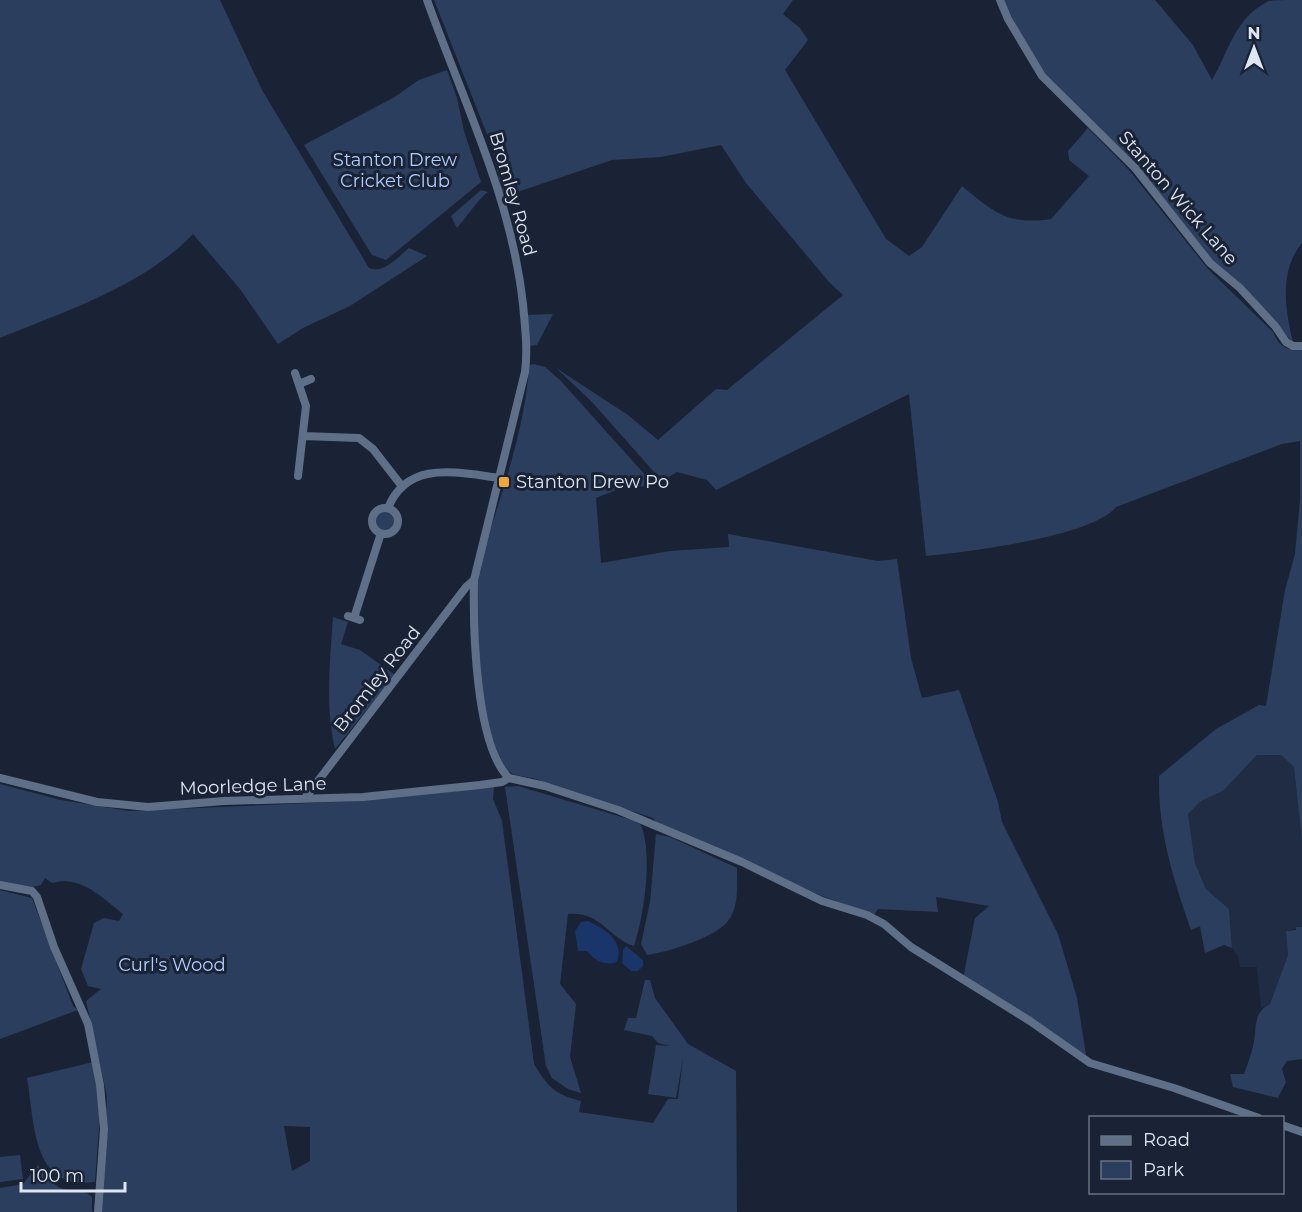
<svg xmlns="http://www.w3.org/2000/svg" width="1302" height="1212" viewBox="0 0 1302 1212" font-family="Montserrat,sans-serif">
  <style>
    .built { fill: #1f2c44 }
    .green { fill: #2c3e5e; fill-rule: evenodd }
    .water { fill: #1a3569 }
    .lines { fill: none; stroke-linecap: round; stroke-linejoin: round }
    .minor { stroke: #606f88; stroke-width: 8 }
    .poi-dot { fill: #efa73e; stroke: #192335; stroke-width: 2 }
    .labels { text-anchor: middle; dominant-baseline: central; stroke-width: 6; stroke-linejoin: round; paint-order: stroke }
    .park-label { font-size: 18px; fill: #b1ccfe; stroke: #192335 }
    .street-label { font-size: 18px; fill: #dfe6f3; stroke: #192335 }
    .poi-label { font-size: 18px; fill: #dfe6f3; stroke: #192335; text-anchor: start }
  </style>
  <rect width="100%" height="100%" fill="#192335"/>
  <path class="built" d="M 1257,755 L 1281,755 L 1294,766 L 1302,841 L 1302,927 L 1286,931 L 1288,955 L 1270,1004 L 1261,1008 L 1257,967 L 1240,967 L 1238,956 L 1232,948 L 1229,909 L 1206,889 L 1195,863 L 1188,814 L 1201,801 L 1223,791 Z"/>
  <path class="green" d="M 0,0 L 220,0 L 262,90 L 369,268 C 384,274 398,257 409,248 L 427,256 L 350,306 L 303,328 L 278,344 L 240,289 L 193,234 C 145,285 64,312 0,338 Z
    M 434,0 L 793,0 L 783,14 L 800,28 L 808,40 L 785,70 L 886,239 L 909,256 L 922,247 L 962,186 C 995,213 1007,225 1051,219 L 1089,176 L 1069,160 L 1068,151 L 1088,128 L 1129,170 L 1208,269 L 1273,332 C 1279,346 1286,351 1302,350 L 1302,841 L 1294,767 L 1281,755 L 1257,755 L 1223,791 L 1201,801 L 1188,814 L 1195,863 L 1206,889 L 1229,909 L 1232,948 L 1224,945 L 1205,953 L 1200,926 L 1191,930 C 1173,878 1158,831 1159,776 L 1216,729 L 1259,705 L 1266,706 L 1285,590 L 1295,554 L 1300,500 L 1300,441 L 1282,444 L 1116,507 C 1092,537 966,552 926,556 L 909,394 L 716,490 L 707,480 L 677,472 L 662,481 L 592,402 L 556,368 L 628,415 L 658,440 L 716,389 L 727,390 L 843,295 L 829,282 L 746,183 L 721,145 L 661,157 L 612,160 L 503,197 L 492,147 Z
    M 1004,0 L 1155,0 L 1193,45 L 1212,80 C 1229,51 1235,17 1269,1 C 1277,0 1293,0 1302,0 L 1302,243 C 1279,271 1285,309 1293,342 L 1210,259 L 1136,164 L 1043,72 L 1012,18 Z
    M 447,70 L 457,98 L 464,131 L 481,182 L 386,260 L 372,255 L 304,145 L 393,98 L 419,80 Z
    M 481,190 L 488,192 C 479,198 466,218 457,228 L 451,216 Z
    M 553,314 L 537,345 L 529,346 L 526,315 Z
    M 534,364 L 545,367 L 560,380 L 655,486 L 624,487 L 596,498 L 601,563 L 670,551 L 729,547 L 728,534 L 878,561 L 897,559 L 911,658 L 922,698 L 959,690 L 998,802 L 1002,822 L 1058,934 L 1077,998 L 1086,1055 L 1063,1042 L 1029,1016 L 963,979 L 975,918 L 989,906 L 936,897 L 938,912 L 878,909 L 874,915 L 822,896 L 656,822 L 653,818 L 533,778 C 523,776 510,776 505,767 C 480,727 472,619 478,573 C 480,553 490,532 496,512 C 510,468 527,412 529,365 Z
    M376 521a9 9 0 1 1 18 0a9 9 0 1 1-18 0Z
    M 333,617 L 348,622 L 341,644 L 360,650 L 395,675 L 335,749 C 325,706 330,662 333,617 Z
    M 0,784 L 61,800 L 129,811 L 356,801 L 494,787 L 493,799 L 502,821 L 534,1064 C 548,1087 554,1094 581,1101 L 579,1112 L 653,1123 L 668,1099 L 678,1099 L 683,1058 L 676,1098 L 648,1094 L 656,1045 L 670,1046 L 658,1043 L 652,1036 L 624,1030 L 628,1018 L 636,1018 L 645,980 L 650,980 L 655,998 L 688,1044 L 736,1071 L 737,1212 L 101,1212 L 107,1096 L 86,1001 L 101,989 L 88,986 L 81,969 L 94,923 L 104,918 L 119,921 L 123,914 C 101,897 81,875 52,883 L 45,878 L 41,885 L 33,887 L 0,882 ZM 284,1126 L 310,1127 L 310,1161 L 292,1171 Z
    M 518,786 L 632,820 L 641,825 C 653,854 644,917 634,946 C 607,937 601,911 568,914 L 560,984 L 576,1004 L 570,1057 L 581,1093 L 568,1089 L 552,1078 L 546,1066 L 505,787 Z
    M 656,834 L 670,837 L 737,868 C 737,884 739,904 730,918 C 719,937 668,952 647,955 L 641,944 L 650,902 Z
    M 0,890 L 32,898 L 73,1006 L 78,1010 L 0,1039 Z
    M 1296,927 L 1302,927 L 1302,1059 L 1287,1061 L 1282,1069 L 1286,1082 L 1278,1098 L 1233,1087 L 1230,1074 L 1244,1074 C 1247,1065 1251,1056 1253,1046 C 1258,1029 1251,1014 1270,1004 L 1288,955 L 1286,931 L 1296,930 Z
    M 93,1062 L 100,1114 L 95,1182 C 31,1191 35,1123 27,1078 Z
    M 20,1155 L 23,1179 L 0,1182 L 0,1157 Z
    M 38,1165 C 45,1174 52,1185 63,1189 C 73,1192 83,1189 92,1197 L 92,1212 L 0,1212 L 0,1188 L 23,1184 Z"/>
  <path class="water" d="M 588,921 C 605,929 625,941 617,962 C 605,967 593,959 587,951 L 578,951 L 575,931 L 581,922 Z
    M 626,946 L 643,960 L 643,966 L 638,971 L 631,971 L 622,963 L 623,950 Z"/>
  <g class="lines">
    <path class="minor" d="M 1000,0 L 1008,19 L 1042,76 L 1135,168 L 1210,263 L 1240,288 L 1275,326 L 1286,342 L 1293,346 L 1302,346
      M 295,373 L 306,406 L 298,476
      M 299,384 L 311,379
      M 303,436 L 359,438 L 373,449 L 401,485
      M 388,508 C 408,459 458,473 501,478
      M372 521a13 13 0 1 1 26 0a13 13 0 1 1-26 0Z
      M 474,580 C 473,626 475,745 509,778
      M 348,616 L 360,620
      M 354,618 L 381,533
      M 0,778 L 97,802 L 148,807 L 224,801 L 363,797 L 480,785 L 502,782 L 509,778
      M 509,778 L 545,786 L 618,810 L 742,862 L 822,901 L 867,915 L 884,924 L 911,947 L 1030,1021 L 1090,1063 L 1174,1088 L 1259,1118
      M 305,798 L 466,587 L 474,580 L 525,372 C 528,349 525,327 523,304 C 511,196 463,101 427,0
      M 0,885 L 32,891 L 37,897 L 54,947 L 88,1024 L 100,1085 L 104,1129 L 98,1212
      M 1282,1125 L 1302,1132"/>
  </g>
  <rect class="poi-dot" x="498" y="476" width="12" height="12" rx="3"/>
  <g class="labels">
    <g class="park-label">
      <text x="395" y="160">Stanton Drew<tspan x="395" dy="21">Cricket Club</tspan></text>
      <text x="172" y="965">Curl's Wood</text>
    </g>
    <g class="street-label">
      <text transform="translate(513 194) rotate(74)">Bromley Road</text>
      <text transform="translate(1178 198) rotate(49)">Stanton Wick Lane</text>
      <text transform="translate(377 679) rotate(-52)">Bromley Road</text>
      <text transform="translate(253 786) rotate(-2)">Moorledge Lane</text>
    </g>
    <g class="poi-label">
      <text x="516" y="482">Stanton Drew Po</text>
    </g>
  </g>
  <rect x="1089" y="1116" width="195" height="78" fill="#192335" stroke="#687181" stroke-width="1.5"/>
  <rect x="1101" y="1136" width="30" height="9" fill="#606f88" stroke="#687181" stroke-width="1.5"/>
  <text x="1143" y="1146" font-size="18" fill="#dfe6f3">Road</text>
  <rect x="1101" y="1161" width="30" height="18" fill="#2c3e5e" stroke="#687181" stroke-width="1.5"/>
  <text x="1143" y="1176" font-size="18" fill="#dfe6f3">Park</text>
  <g transform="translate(1254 48)" stroke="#192335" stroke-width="4.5" paint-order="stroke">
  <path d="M0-4.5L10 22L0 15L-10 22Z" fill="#dfe6f3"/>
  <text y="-9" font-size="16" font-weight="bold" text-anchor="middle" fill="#dfe6f3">N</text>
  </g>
  <path d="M21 1182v9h104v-9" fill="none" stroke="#dfe6f3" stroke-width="3"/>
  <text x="30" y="1182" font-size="18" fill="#dfe6f3" stroke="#192335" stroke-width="4.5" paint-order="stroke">100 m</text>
</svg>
